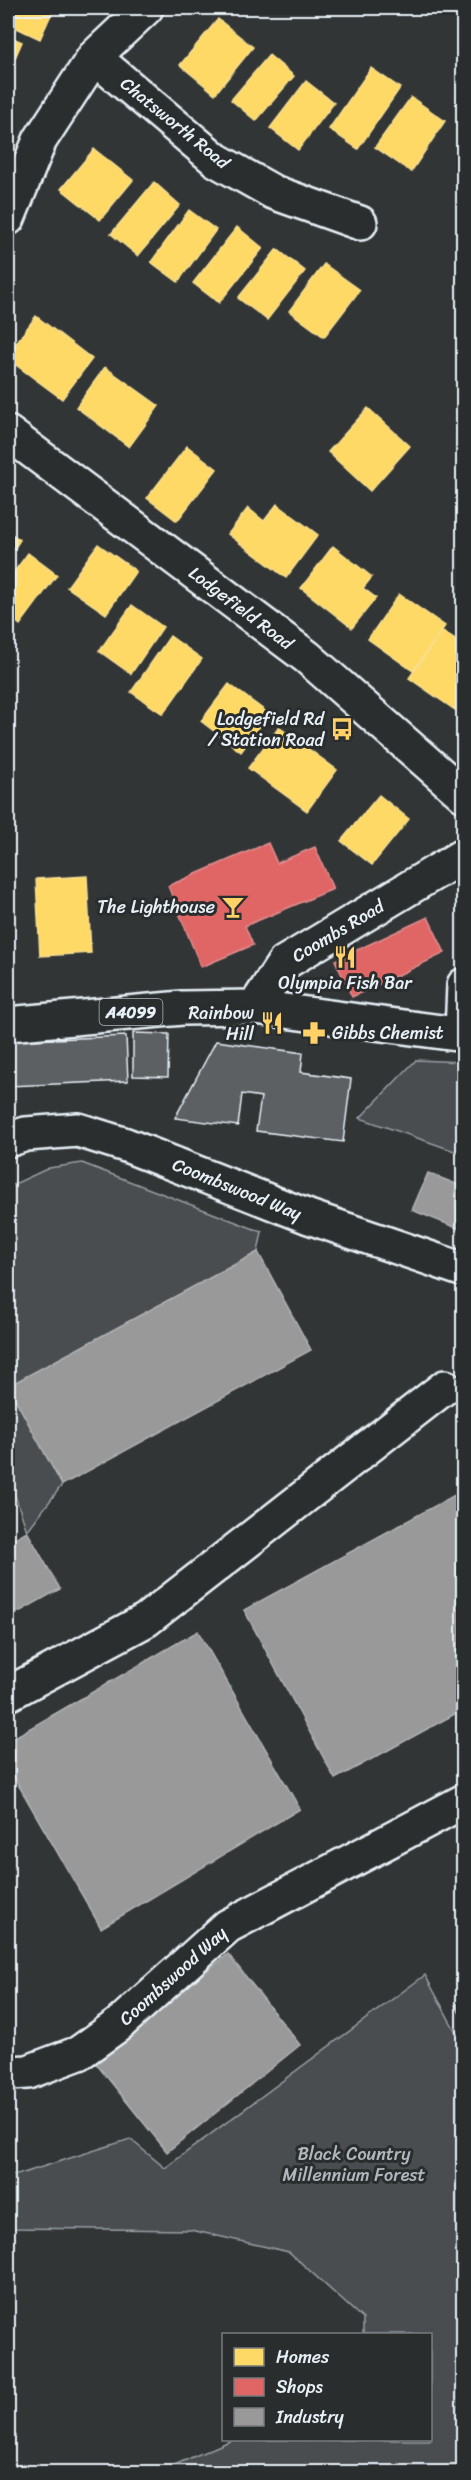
<svg xmlns="http://www.w3.org/2000/svg" width="471" height="2480" viewBox="0 0 471 2480" font-family="Sriracha,sans-serif">
  <style>
    .green { fill: #494d4f; stroke: #989fa4; stroke-width: 1.5 }
    .homes { fill: #ffd966; stroke: #f8e092; stroke-width: 1.5 }
    .shops { fill: #e06666; stroke: #e29092; stroke-width: 1.5 }
    .industry { fill: #999; stroke: #b1b3b6; stroke-width: 1.5 }
    .building { fill: #5c6063; stroke: #e8f1f8; stroke-width: 1.5 }
    .lines { fill: none; stroke-linecap: round; stroke-linejoin: round }
    .minor-casing { stroke: #e8f1f8; stroke-width: 38 }
    .major-casing { stroke: #e8f1f8; stroke-width: 38 }
    .minor { stroke: #2a2d2e; stroke-width: 33 }
    .major { stroke: #2a2d2e; stroke-width: 33 }
    .labels { text-anchor: middle; dominant-baseline: central; stroke-width: 6; stroke-linejoin: round; paint-order: stroke }
    .shield { fill: #2a2d2e; stroke: #afb6bb; stroke-width: 1.5 }
    .shield-label { font-size: 16px; font-weight: bold; fill: #e8f1f8 }
    .street-label { font-size: 18px; fill: #e8f1f8; stroke: #2a2d2e }
    .poi-label { font-size: 18px; fill: #e8f1f8; stroke: #2a2d2e; text-anchor: end }
    .park-label { font-size: 18px; fill: #b0b8bd; stroke: #2a2d2e }
  </style>
  <rect width="100%" height="100%" fill="#323536"/>
  <filter id="ink" filterUnits="userSpaceOnUse"><feTurbulence type="fractalNoise" baseFrequency=".0167" numOctaves="2"/><feDisplacementMap in="SourceGraphic" scale="12" xChannelSelector="R" yChannelSelector="G"/><feConvolveMatrix kernelMatrix="1 2 1 2 8 2 1 2 1" color-interpolation-filters="sRGB"/></filter>
  <g filter="url(#ink)">
    <path class="green" d="M 416,1060 L 463,1062 L 463,1154 L 360,1118 Z
      M 82,1163 L 262,1232 L 258,1252 L 9,1386 L 62,1485 L 27,1531 L 10,1481 L 8,1482 L 8,1187 L 49,1168 Z
      M 425,1975 L 463,2045 L 463,2472 L 158,2472 L 232,2440 L 430,2440 L 430,2334 L 363,2334 L 363,2319 L 289,2252 L 191,2230 L 8,2228 L 8,2174 L 17,2175 L 130,2139 L 165,2168 Z"/>
    <path class="homes" d="M 8,8 L 54,8 L 40,39 L 8,24 Z
      M 218,19 L 253,47 L 215,94 L 180,65 Z
      M 8,36 L 22,42 L 8,74 Z
      M 269,55 L 294,76 L 256,121 L 231,100 Z
      M 371,68 L 400,88 L 358,149 L 329,129 Z
      M 306,81 L 334,103 L 298,150 L 270,128 Z
      M 411,97 L 445,121 L 411,172 L 375,147 Z
      M 94,149 L 133,180 L 100,220 L 61,189 Z
      M 154,182 L 180,205 L 138,256 L 111,234 Z
      M 189,210 L 216,230 L 178,282 L 151,262 Z
      M 237,227 L 263,248 L 219,303 L 193,283 Z
      M 277,249 L 305,271 L 267,320 L 238,298 Z
      M 324,264 L 360,290 L 324,337 L 289,311 Z
      M 36,316 L 92,359 L 62,399 L 8,359 L 8,354 Z
      M 105,367 L 159,406 L 129,447 L 76,407 Z
      M 368,408 L 410,446 L 370,491 L 328,452 Z
      M 187,446 L 217,469 L 177,521 L 147,498 Z
      M 277,504 L 318,535 L 286,578 L 228,534 L 248,508 L 264,521 Z
      M 8,531 L 20,540 L 8,558 Z
      M 98,544 L 136,571 L 106,614 L 67,587 Z
      M 333,546 L 372,577 L 363,588 L 376,598 L 352,628 L 301,588 Z
      M 28,553 L 57,575 L 20,625 L 8,615 L 8,580 Z
      M 399,594 L 445,626 L 413,671 L 368,639 Z
      M 132,605 L 163,627 L 131,674 L 99,651 Z
      M 442,631 L 464,646 L 464,699 L 455,710 L 409,678 Z
      M 170,636 L 202,659 L 163,714 L 131,692 Z
      M 229,684 L 269,714 L 241,752 L 201,721 Z
      M 279,727 L 337,770 L 307,811 L 248,768 Z
      M 379,795 L 409,819 L 372,865 L 341,841 Z
      M 87,876 L 91,953 L 40,956 L 36,879 Z"/>
    <path class="shops" d="M 268,843 L 277,863 L 315,847 L 333,889 L 245,926 L 253,945 L 201,967 L 168,886 Z
      M 428,917 L 445,953 L 352,997 L 335,960 Z"/>
    <path class="industry" d="M 428,1173 L 464,1187 L 464,1231 L 412,1210 Z
      M 258,1252 L 311,1350 L 62,1485 L 8,1386 Z
      M 464,1490 L 464,1709 L 335,1779 L 244,1610 Z
      M 27,1531 L 60,1589 L 8,1618 L 8,1542 Z
      M 198,1631 L 300,1809 L 101,1928 L 8,1767 L 8,1741 Z
      M 228,1954 L 300,2045 L 167,2152 L 94,2061 Z
      M 464,2001 L 464,2020 L 455,2005 Z"/>
    <path class="building" d="M 133,1033 L 169,1034 L 168,1077 L 133,1076 Z
      M 126,1036 L 128,1081 L 8,1086 L 8,1041 Z
      M 216,1041 L 303,1053 L 301,1072 L 351,1079 L 343,1142 L 256,1131 L 261,1097 L 242,1094 L 238,1126 L 175,1118 Z"/>
    <g class="lines">
      <g class="minor-casing">
        <path id="minor" d="M 94,57 L 216,160 L 273,192 L 360,223
          M 8,218 L 40,140 L 94,57 L 146,8
          M 8,433 L 307,657 L 464,795
          M 255,1007 L 284,963 L 464,855
          M 462,1034 L 464,985
          M 8,1140 L 26,1134 L 78,1130 L 126,1145 L 309,1217 L 464,1270
          M 8,1694 L 146,1620 L 445,1387
          M 8,2073 L 28,2072 L 79,2053 L 118,2025 L 228,1926 L 464,1801"/>
      </g>
      <g class="major-casing">
        <path id="major" d="M 8,1024 L 182,1008 L 255,1007 L 464,1035"/>
      </g>
      <use href="#minor" class="minor"/>
      <use href="#major" class="major"/>
    </g>
  </g>
  <defs>
    <g id="bus-bare" transform="scale(1.8)"><path d="M-5-6H5V4H4V6H2V4H-2V6H-4V4H-5ZM-3.5-4V0h7V-4ZM-3.5 1.2v1.5H-2V1.2ZM2 1.2v1.5H3.5V1.2Z" fill="#ffd166" stroke="#2a2d2e" stroke-width="2.5" paint-order="stroke"/></g>
    <g id="bar-bare" transform="scale(1.8)"><path d="M-6-5H6L.8 .8V4.5H3.5V6h-7V4.5H-.8V.8Z" fill="#ffd166" stroke="#2a2d2e" stroke-width="2.5" paint-order="stroke"/></g>
    <g id="restaurant-bare" transform="scale(1.8)"><path d="M-5-6h1v4h1v-4h1v4h1v-4h1v5L-1.5 .5V6h-2V.5L-5-1ZM5-6V6H3V1.5H1.5Q1.5-4 5-6Z" fill="#ffd166" stroke="#2a2d2e" stroke-width="2.5" paint-order="stroke"/></g>
    <g id="pharmacy-bare" transform="scale(1.8)"><path d="M-2-6h4v4h4v4h-4v4h-4v-4h-4v-4h4Z" fill="#ffd166" stroke="#2a2d2e" stroke-width="2.5" paint-order="stroke"/></g>
  </defs>
  <g fill-rule="evenodd">
    <use href="#bus-bare" x="342" y="729"/>
    <use href="#bar-bare" x="233" y="907"/>
    <use href="#restaurant-bare" x="345" y="957"/>
    <use href="#restaurant-bare" x="272" y="1023"/>
    <use href="#pharmacy-bare" x="314" y="1033"/>
  </g>
  <g class="labels">
    <rect class="shield" x="99.5" y="999" width="63" height="26" rx="4.5"/>
    <g class="shield-label">
      <text x="131" y="1012">A4099</text>
    </g>
    <g class="street-label">
      <text transform="translate(175 123) rotate(39)">Chatsworth Road</text>
      <text transform="translate(241 608) rotate(37)">Lodgefield Road</text>
      <text transform="translate(338 931) rotate(-31)">Coombs Road</text>
      <text transform="translate(237 1189) rotate(22)">Coombswood Way</text>
      <text transform="translate(173 1976) rotate(-42)">Coombswood Way</text>
    </g>
    <g class="poi-label">
      <text x="324" y="719">Lodgefield Rd<tspan x="324" dy="21">/ Station Road</tspan></text>
      <text x="215" y="907">The Lighthouse</text>
      <text x="345" y="983" text-anchor="middle">Olympia Fish Bar</text>
      <text x="254" y="1013">Rainbow<tspan x="254" dy="21">Hill</tspan></text>
      <text x="332" y="1033" text-anchor="start">Gibbs Chemist</text>
    </g>
    <g class="park-label">
      <text x="354" y="2154">Black Country<tspan x="354" dy="21">Millennium Forest</tspan></text>
    </g>
  </g>
  <rect width="471" height="2480" fill="none" stroke="#2a2d2e" stroke-width="30"/>
  <rect x="15" y="15" width="441" height="2450" fill="none" stroke="#e8f1f8" stroke-width="2" filter="url(#ink)"/>
  <rect x="222" y="2333" width="210" height="108" fill="#2a2d2e" stroke="#767b7f" stroke-width="1.5"/>
  <rect x="234" y="2348" width="30" height="18" fill="#ffd966" stroke="#767b7f" stroke-width="1.5"/>
  <text x="276" y="2363" font-size="18" fill="#e8f1f8">Homes</text>
  <rect x="234" y="2378" width="30" height="18" fill="#e06666" stroke="#767b7f" stroke-width="1.5"/>
  <text x="276" y="2393" font-size="18" fill="#e8f1f8">Shops</text>
  <rect x="234" y="2408" width="30" height="18" fill="#999999" stroke="#767b7f" stroke-width="1.5"/>
  <text x="276" y="2423" font-size="18" fill="#e8f1f8">Industry</text>
</svg>
